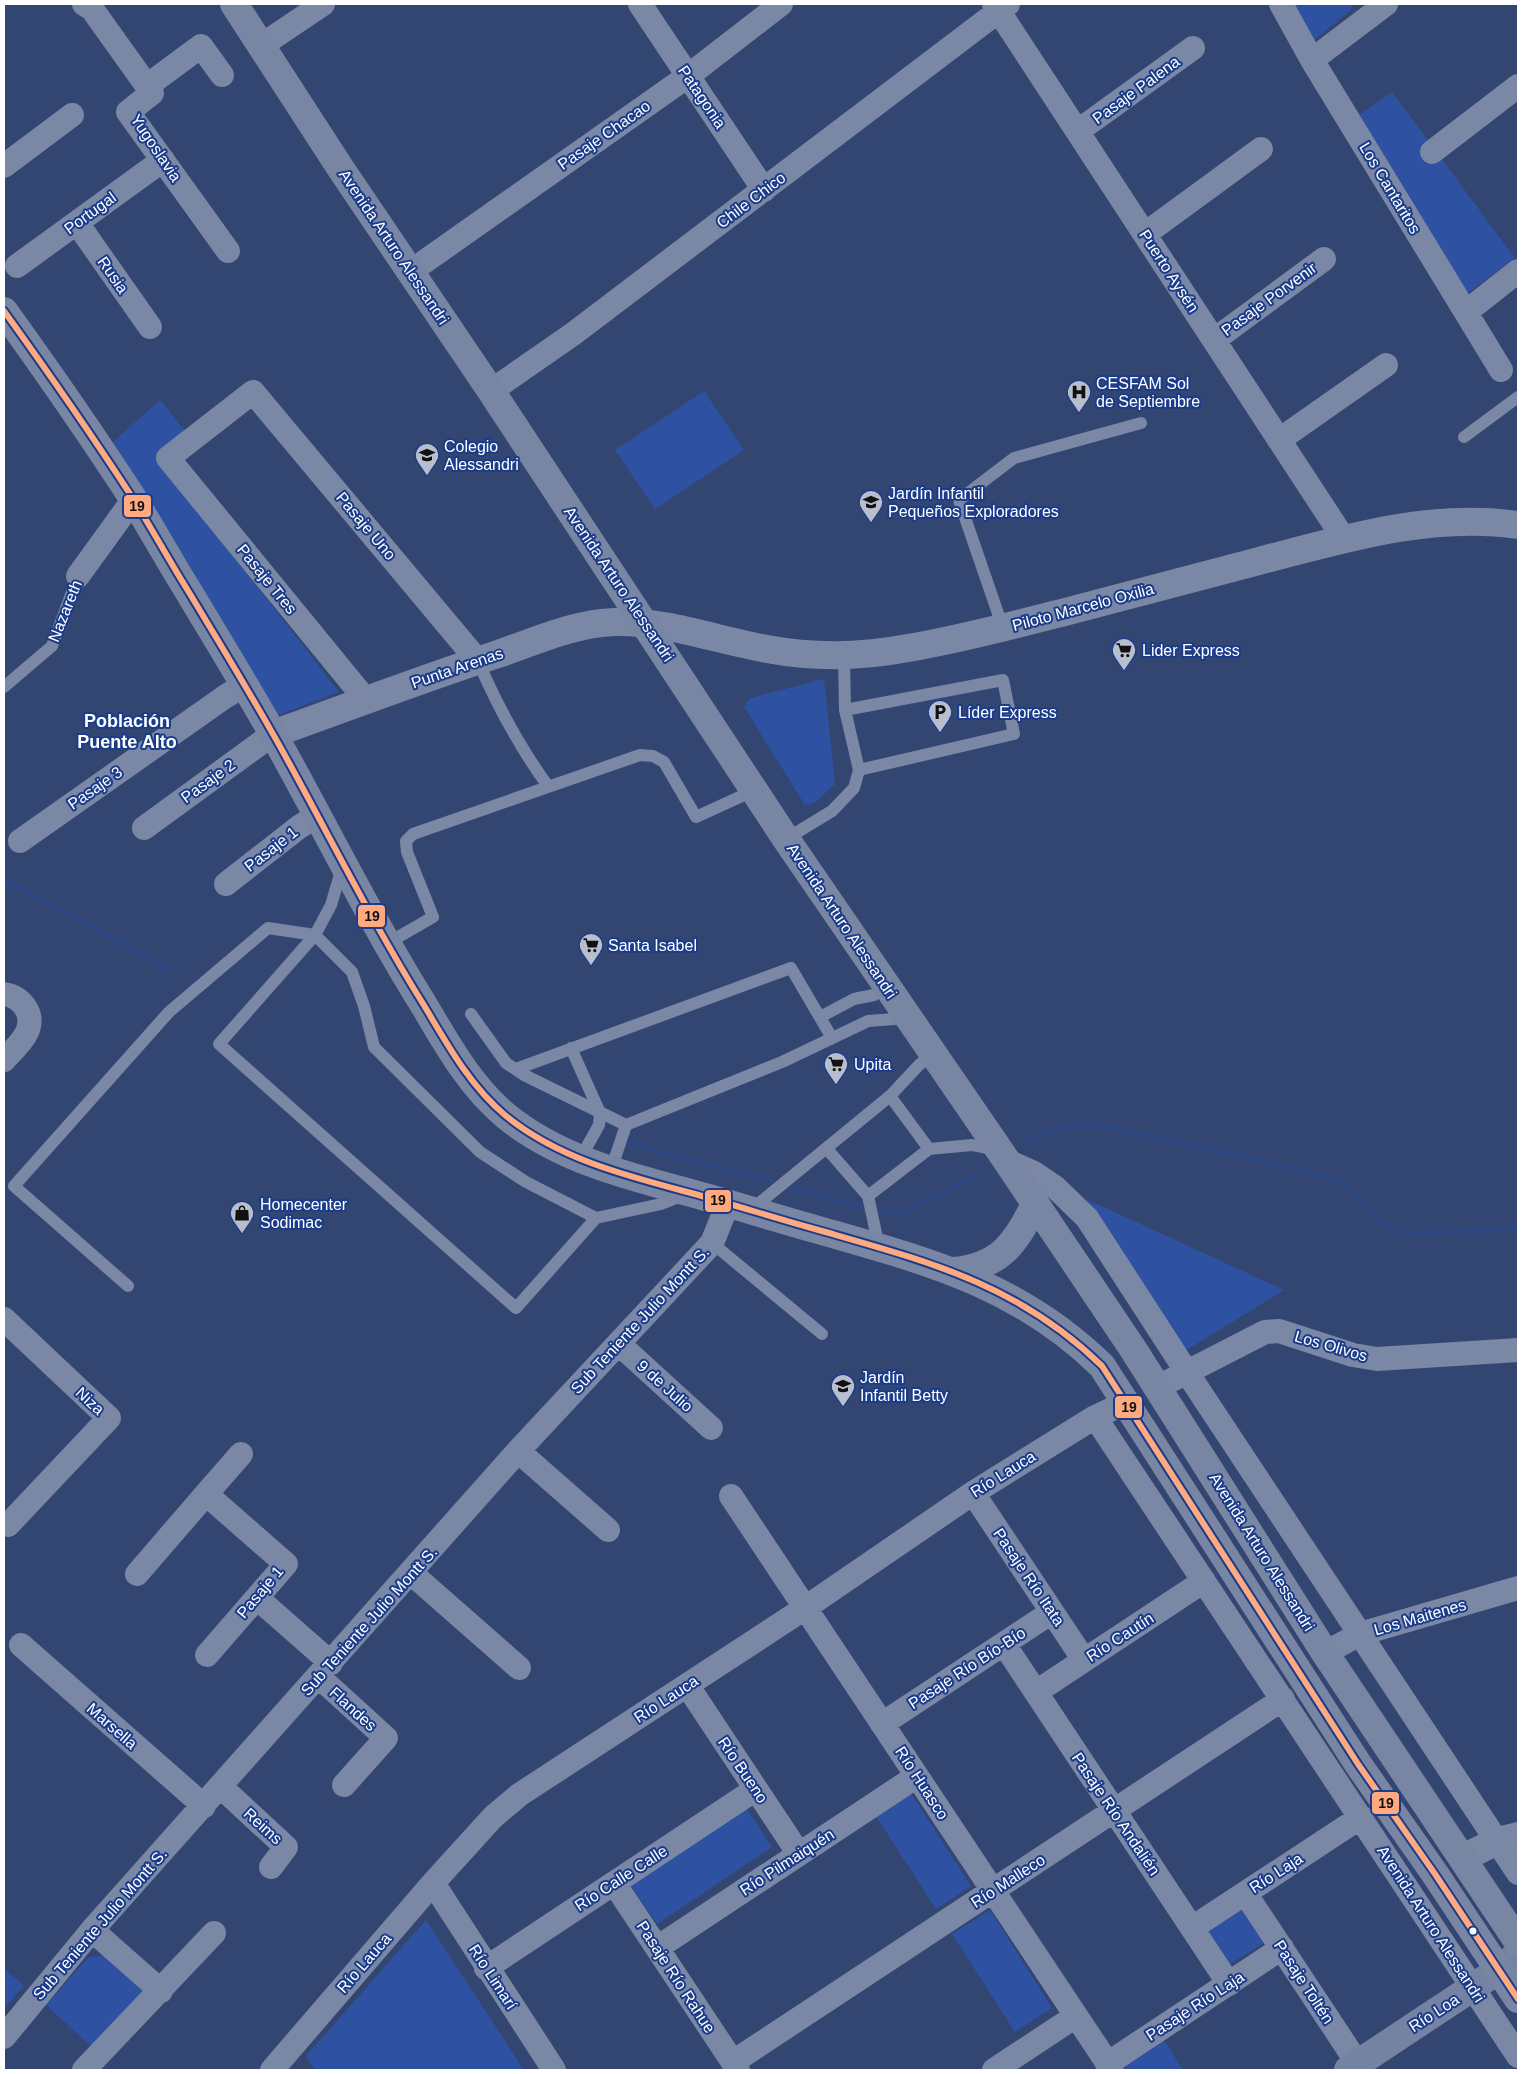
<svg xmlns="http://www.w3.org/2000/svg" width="1522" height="2074" viewBox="0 0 1522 2074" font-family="Arial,sans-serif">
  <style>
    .green { fill: #2e52a1 }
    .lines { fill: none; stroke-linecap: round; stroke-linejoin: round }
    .stream { stroke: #2e4780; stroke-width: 5.5 }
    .service { stroke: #7a87a5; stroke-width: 12 }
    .minor { stroke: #7a87a5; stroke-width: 24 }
    .tertiary { stroke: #7a87a5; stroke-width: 28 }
    .secondary { stroke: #7582a1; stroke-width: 28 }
    .primary { stroke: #7986a3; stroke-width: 28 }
    .bus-1-casing { stroke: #1a3c8a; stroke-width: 10 }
    .bus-1 { stroke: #ffa980; stroke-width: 6 }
    .bus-dot { fill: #fff; stroke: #1a3c8a; stroke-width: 2 }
    .labels { text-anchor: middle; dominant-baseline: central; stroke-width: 4; stroke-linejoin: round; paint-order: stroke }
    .street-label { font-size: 16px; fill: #fff; stroke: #1a3c8a }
    .poi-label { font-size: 16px; fill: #fff; stroke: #1a3c8a; text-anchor: start }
    .neighbourhood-label { font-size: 18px; font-weight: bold; fill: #fff; stroke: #1a3c8a }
    .line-badge { stroke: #1a3c8a; stroke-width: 2 }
    .pale-badge-label { font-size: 14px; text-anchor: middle; font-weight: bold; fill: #111 }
  </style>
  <rect width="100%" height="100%" fill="#334671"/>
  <path class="green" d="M 1292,4 L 1350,4 L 1353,8 L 1313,41 Z
    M 1392,92 L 1515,258 L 1465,295 L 1357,117 Z
    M 704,391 L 744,450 L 655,509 L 615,450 Z
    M 160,400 L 186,432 L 156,456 L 339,692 L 273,717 L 113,442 Z
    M 824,679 L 835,784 L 816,802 L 805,805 L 744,707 L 750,698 Z
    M 1086,1199 L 1284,1290 L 1185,1351 Z
    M 907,1787 L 971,1886 L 936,1909 L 872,1810 Z
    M 745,1806 L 772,1847 L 657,1924 L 630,1884 Z
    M 1241,1905 L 1264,1943 L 1227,1966 L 1203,1929 Z
    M 990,1910 L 1052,2008 L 1015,2032 L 952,1934 Z
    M 426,1920 L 524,2070 L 315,2070 L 306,2056 Z
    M 109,1955 L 144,1989 L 92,2047 L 46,2005 L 89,1957 Z
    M 4,1968 L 24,1986 L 4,2008 Z
    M 1161,2036 L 1183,2070 L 1128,2070 L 1122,2061 Z"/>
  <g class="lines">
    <path class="stream" d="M 4,879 L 169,969
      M 632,1142 L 659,1152 L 771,1181
      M 1028,1143 L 1040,1136 L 1080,1124 L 1115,1128 L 1291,1168 L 1342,1182 L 1359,1198 L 1379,1223 L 1405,1234 L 1518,1228
      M 795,1189 L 860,1207
      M 883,1213 L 902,1213 L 960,1185 L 975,1176"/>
    <path class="service" d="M 1464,437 L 1518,397
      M 1003,628 L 959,500 L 1014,458 L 1141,423
      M 478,661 C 497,705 520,748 548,786
      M 4,687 L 52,646 L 78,576
      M 845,710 L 1003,680 L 1014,734 L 859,770
      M 786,839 L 832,811 L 854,788 L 859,770 L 845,710 L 844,656
      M 342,868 L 331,905 L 315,935 L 219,1044 L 516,1308 L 596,1218 L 661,1204 L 684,1195
      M 386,944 L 433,917 L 407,852 L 406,841 L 413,834 L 640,755 L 653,756 L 664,762 L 696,817 L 755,790
      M 471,1014 L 506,1063 L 524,1075 L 626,1125 L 782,1062 L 868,1021 L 908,1018
      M 820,1017 L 854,999 L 874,995 L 886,986
      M 571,1048 L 600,1113 L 599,1125 L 580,1159
      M 516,1069 L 791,968 L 832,1038
      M 890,1096 L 929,1149
      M 827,1149 L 868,1196 L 879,1247
      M 611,1170 L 626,1125
      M 868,1196 L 929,1149 L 972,1145 L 996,1150
      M 752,1209 L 890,1096 L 919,1065 L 933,1054
      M 712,1243 L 822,1334
      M 128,1286 L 14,1186 L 169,1012 L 268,928 L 315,935 L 352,972 L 364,1006 L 374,1047 L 480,1152 L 526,1182 L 596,1218"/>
    <path class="minor" d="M 84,4 L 92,9 L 152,93 L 128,112 L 228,251
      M 640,4 L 764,190
      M 994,4 L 1344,539
      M 1281,4 L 1312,60 L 1501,370
      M 262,45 L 323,4
      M 1312,60 L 1386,4
      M 147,86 L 201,46 L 222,75
      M 1078,131 L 1193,48
      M 1432,152 L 1518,86
      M 4,166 L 72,115
      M 77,223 L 150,327
      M 1145,234 L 1261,149
      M 424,262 L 688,76 L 781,4
      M 17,266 L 163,160
      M 1466,312 L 1518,271
      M 1214,340 L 1324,259
      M 491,391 L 573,334 L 1008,4
      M 1279,440 L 1386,365
      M 78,576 L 133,500
      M 366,700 L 168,458 L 253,392 L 478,661
      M 144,828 L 273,734
      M 20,841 L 226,696 L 245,685
      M 226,884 L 299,827 L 318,815
      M 4,994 C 22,997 35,1014 27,1032 C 22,1043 11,1052 4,1060
      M 1007,1161 L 1034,1173 L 1056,1188 L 1087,1218 L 1188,1374 L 1518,1873
      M 4,1319 L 109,1418 L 8,1525 L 4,1522
      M 619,1344 L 711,1428
      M 1158,1387 L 1265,1332 L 1279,1331 L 1353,1355 L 1377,1359 L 1518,1350
      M 1095,1417 L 1518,2056
      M 518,1451 L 608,1530
      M 973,1493 L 1084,1660
      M 206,1494 L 241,1454
      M 731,1496 L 1112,2070
      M 411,1573 L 519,1668
      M 137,1574 L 206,1494 L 286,1564 L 207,1655
      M 257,1598 L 331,1663
      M 1004,1644 L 1229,1984
      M 21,1645 L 204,1806
      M 1325,1653 L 1360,1634 L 1518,1588
      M 319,1677 L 386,1738 L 344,1785
      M 687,1685 L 799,1854
      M 1036,1692 L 1204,1581
      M 882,1724 L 1052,1612
      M 221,1787 L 286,1847 L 271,1867
      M 433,1883 L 554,2070
      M 614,1883 L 738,2070
      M 1245,1893 L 1362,2070
      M 1192,1928 L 1361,1817
      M 92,1930 L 161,1991
      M 657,1948 L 917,1776
      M 486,1968 L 756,1789
      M 4,2037 L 92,1930 L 518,1451 L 712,1243 L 728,1203
      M 733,2062 L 1283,1699
      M 1107,2064 L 1282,1948
      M 84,2070 L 214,1933
      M 272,2070 L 433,1883 L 493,1817 L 519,1795 L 805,1608 L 973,1493 L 1095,1417 L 1125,1403
      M 994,2070 L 1076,2016"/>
    <path class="tertiary" d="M 273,734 C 348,707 422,679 498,654 C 536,641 575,623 615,622 C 667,621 717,640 767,649 C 815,658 861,657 908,648 C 961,639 1013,625 1065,612 C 1130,595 1194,578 1259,561 C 1343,539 1431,512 1518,525
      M 1463,1858 L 1497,1841 L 1518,1836"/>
    <path class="secondary" d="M 1348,2070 L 1499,1970 L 1518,1954"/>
    <path class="primary" d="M 234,4 L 341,169 L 491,391 L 786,839 L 1000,1151 L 1133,1349 L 1325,1653 L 1518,1942
      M 4,311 C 48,372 91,434 132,497 C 152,529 170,562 190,594 C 223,649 257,704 288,761 C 333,843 375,927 425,1007 C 448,1046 471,1087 506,1116 C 559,1159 627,1176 691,1193 C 735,1205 778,1219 822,1231 C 930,1262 1019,1285 1102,1366 L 1358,1764 L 1435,1874 L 1518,1999
      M 953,1271 C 999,1267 1016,1244 1035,1204"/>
    <g class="bus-1-casing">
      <path id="bus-1" d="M 4,311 C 48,372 91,434 132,497 C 152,529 170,562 190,594 C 223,649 257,704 288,761 C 333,843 375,927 425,1007 C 448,1046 471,1087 506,1116 C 559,1159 627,1176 691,1193 C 735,1205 778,1219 822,1231 C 930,1262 1019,1285 1102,1366 L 1358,1764 L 1435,1874 L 1518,1999"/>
    </g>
    <use href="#bus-1" class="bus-1"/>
  </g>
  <defs>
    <g id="hospital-pin" transform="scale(1.25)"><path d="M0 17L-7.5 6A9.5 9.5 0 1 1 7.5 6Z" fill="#b8becd" stroke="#1a3c8a"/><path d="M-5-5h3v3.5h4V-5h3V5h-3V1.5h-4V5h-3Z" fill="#111"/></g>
    <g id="school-pin" transform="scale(1.25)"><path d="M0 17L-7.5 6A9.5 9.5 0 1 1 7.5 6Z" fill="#b8becd" stroke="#1a3c8a"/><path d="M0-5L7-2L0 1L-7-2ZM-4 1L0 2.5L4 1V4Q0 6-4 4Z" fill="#111"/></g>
    <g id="supermarket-pin" transform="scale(1.25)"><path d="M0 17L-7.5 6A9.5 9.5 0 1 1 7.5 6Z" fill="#b8becd" stroke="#1a3c8a"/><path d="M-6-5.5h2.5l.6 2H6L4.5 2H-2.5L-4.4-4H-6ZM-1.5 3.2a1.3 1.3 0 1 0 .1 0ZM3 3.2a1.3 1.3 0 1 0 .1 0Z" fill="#111"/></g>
    <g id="parking-pin" transform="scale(1.25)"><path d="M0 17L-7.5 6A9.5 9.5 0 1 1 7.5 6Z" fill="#b8becd" stroke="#1a3c8a"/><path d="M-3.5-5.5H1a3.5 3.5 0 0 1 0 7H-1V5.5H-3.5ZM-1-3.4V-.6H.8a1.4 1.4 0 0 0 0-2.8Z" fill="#111"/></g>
    <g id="shop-pin" transform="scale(1.25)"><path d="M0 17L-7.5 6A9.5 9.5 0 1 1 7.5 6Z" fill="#b8becd" stroke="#1a3c8a"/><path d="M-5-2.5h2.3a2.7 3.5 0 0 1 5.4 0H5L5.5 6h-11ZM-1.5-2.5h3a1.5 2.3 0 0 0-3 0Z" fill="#111"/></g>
  </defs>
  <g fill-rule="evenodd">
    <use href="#hospital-pin" x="1079" y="392"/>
    <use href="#school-pin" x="427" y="455"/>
    <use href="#school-pin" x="871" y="502"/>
    <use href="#supermarket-pin" x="1124" y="650"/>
    <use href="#parking-pin" x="940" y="712"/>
    <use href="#supermarket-pin" x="591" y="945"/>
    <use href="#supermarket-pin" x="836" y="1064"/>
    <use href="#shop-pin" x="242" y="1213"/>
    <use href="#school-pin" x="843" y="1386"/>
  </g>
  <circle class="bus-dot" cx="1473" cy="1931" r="4.5"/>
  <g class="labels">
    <g class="street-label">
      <text transform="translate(1136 90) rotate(-36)">Pasaje Palena</text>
      <text transform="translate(702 97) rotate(56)">Patagonia</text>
      <text transform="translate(604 135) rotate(-35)">Pasaje Chacao</text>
      <text transform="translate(156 148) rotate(56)">Yugoslavia</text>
      <text transform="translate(1390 188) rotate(59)">Los Cantaritos</text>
      <text transform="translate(751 200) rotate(-37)">Chile Chico</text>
      <text transform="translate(90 213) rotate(-36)">Portugal</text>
      <text transform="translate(394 247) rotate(56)">Avenida Arturo Alessandri</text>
      <text transform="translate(1169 271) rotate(57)">Puerto Aysén</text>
      <text transform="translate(113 275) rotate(55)">Rusia</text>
      <text transform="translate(1269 299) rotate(-36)">Pasaje Porvenir</text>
      <text transform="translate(366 526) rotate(50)">Pasaje Uno</text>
      <text transform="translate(267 579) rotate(51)">Pasaje Tres</text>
      <text transform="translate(619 584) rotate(56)">Avenida Arturo Alessandri</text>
      <text transform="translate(1083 607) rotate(-15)">Piloto Marcelo Oxilia</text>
      <text transform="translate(65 611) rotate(-68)">Nazareth</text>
      <text transform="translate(457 668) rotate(-19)">Punta Arenas</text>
      <text transform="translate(208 781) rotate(-36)">Pasaje 2</text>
      <text transform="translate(95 788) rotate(-35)">Pasaje 3</text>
      <text transform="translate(271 849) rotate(-38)">Pasaje 1</text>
      <text transform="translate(842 921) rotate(56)">Avenida Arturo Alessandri</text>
      <text transform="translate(640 1320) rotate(-47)">Sub Teniente Julio Montt S.</text>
      <text transform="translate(1331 1346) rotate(16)">Los Olivos</text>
      <text transform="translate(665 1386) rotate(42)">9 de Julio</text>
      <text transform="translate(90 1401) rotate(43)">Niza</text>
      <text transform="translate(1003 1474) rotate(-32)">Río Lauca</text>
      <text transform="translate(1262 1552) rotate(58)">Avenida Arturo Alessandri</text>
      <text transform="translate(1029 1577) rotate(56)">Pasaje Río Itata</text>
      <text transform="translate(260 1592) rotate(-50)">Pasaje 1</text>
      <text transform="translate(1420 1617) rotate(-16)">Los Maitenes</text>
      <text transform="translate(369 1621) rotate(-48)">Sub Teniente Julio Montt S.</text>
      <text transform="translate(1120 1637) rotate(-33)">Río Cautín</text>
      <text transform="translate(967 1668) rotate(-33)">Pasaje Río Bío-Bío</text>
      <text transform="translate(666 1699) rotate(-33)">Río Lauca</text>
      <text transform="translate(353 1709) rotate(42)">Flandes</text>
      <text transform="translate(112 1726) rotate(41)">Marsella</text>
      <text transform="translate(743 1770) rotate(56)">Río Bueno</text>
      <text transform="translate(922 1783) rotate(57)">Río Huasco</text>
      <text transform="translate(1116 1814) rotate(56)">Pasaje Río Andalién</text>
      <text transform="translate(263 1826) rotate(42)">Reims</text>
      <text transform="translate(787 1862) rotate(-33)">Río Pilmaiquén</text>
      <text transform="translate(1276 1873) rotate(-33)">Río Laja</text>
      <text transform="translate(621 1878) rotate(-33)">Río Calle Calle</text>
      <text transform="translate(1008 1881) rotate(-33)">Río Malleco</text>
      <text transform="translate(100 1924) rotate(-49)">Sub Teniente Julio Montt S.</text>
      <text transform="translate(1431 1924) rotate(57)">Avenida Arturo Alessandri</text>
      <text transform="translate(364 1963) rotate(-49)">Río Lauca</text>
      <text transform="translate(493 1977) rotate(57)">Río Limarí</text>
      <text transform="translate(676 1977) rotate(57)">Pasaje Río Rahue</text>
      <text transform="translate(1304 1982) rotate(57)">Pasaje Toltén</text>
      <text transform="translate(1195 2006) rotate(-33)">Pasaje Río Laja</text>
      <text transform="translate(1434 2013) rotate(-33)">Río Loa</text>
    </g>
    <g class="poi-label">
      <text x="1096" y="383">CESFAM Sol<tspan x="1096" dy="18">de Septiembre</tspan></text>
      <text x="444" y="446">Colegio<tspan x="444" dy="18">Alessandri</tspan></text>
      <text x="888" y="493">Jardín Infantil<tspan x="888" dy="18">Pequeños Exploradores</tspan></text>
      <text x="1142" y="650">Lider Express</text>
      <text x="958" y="712">Líder Express</text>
      <text x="608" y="945">Santa Isabel</text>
      <text x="854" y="1064">Upita</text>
      <text x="260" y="1204">Homecenter<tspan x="260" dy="18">Sodimac</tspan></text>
      <text x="860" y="1377">Jardín<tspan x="860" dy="18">Infantil Betty</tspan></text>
    </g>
    <g class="neighbourhood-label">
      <text x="127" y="721">Población<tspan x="127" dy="21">Puente Alto</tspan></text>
    </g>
  </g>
  <g class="line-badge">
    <rect x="123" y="494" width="29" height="24" rx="5" fill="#ffa980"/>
    <rect x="357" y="904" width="29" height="24" rx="5" fill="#ffa980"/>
    <rect x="704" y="1189" width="28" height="24" rx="5" fill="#ffa980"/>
    <rect x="1114" y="1395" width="29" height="24" rx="5" fill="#ffa980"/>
    <rect x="1371" y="1791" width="29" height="24" rx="5" fill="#ffa980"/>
  </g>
  <g class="pale-badge-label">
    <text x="137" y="511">19</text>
    <text x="372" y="921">19</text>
    <text x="718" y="1205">19</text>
    <text x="1129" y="1412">19</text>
    <text x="1386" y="1808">19</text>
  </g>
  <rect width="1522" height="2074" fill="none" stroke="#ffffff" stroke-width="10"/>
</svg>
